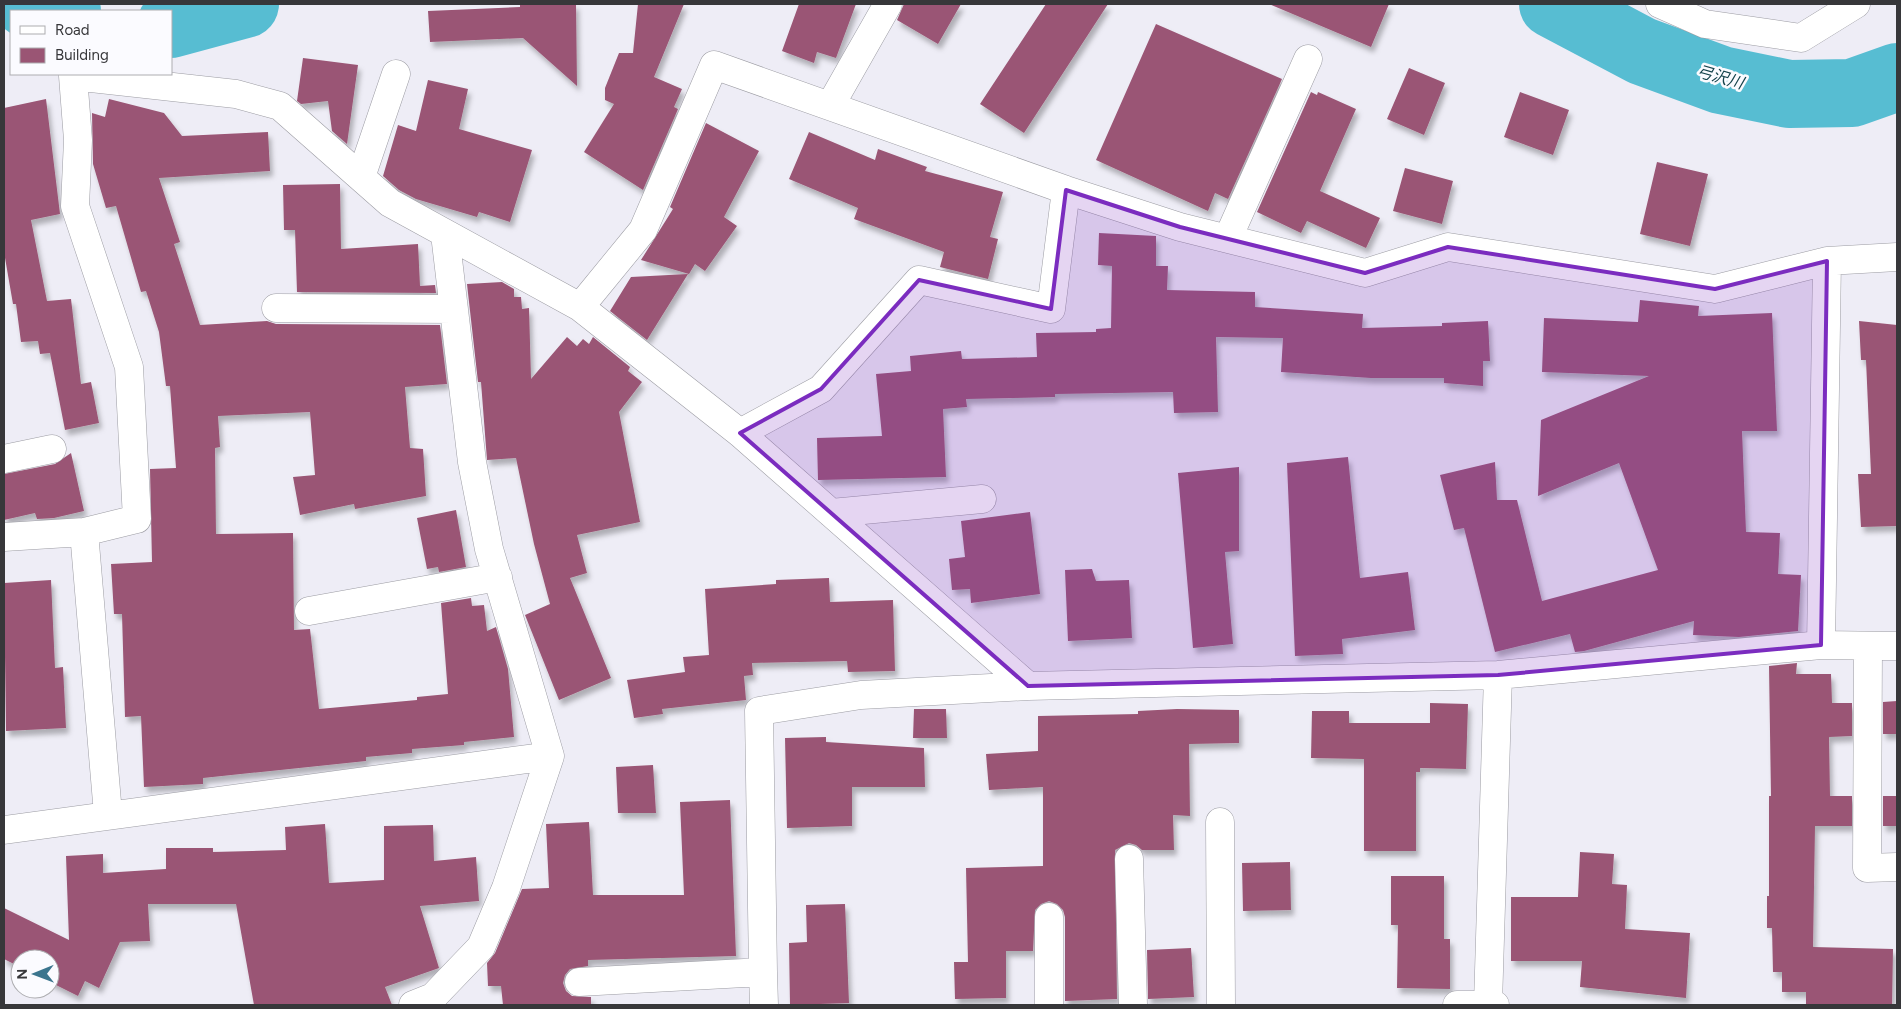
<svg xmlns="http://www.w3.org/2000/svg" width="1901" height="1009" viewBox="0 0 1901 1009" font-family="Figtree,'Noto Sans JP',sans-serif">
  <style>
    .lines { fill: none; stroke-linecap: round; stroke-linejoin: round }
    .river { stroke: #57bdd2; stroke-width: 68 }
    .building { fill: #9a5574; filter: url(#shadow) }
    .minor-casing { stroke: #9c9ca3; stroke-width: 29 }
    .minor { stroke: #fff; stroke-width: 28 }
    .marked { fill: #7b2cbf; fill-opacity: 0.2; stroke: #7b2cbf; stroke-width: 4; stroke-linejoin: round }
    .labels { text-anchor: middle; dominant-baseline: central; stroke-width: 5; stroke-linejoin: round; paint-order: stroke }
    .water-label { font-size: 16px; font-style: italic; fill: #15434c; stroke: #fbfbff }
  </style>
  <defs>
    <filter id="shadow"><feDropShadow dx="3" dy="5.5" stdDeviation="2.5" flood-color="#0004"/></filter>
  </defs>
  <rect width="100%" height="100%" fill="#eeedf6"/>
  <g class="lines">
    <path class="river" d="M 28,4 L 67,11
      M 1553,4 L 1642,51 L 1721,80 L 1789,94 L 1852,93 L 1897,77
      M 171,24 L 245,4"/>
  </g>
  <path class="building" d="M 520,4 L 576,4 L 577,86 L 523,38 L 430,42 L 428,11 L 520,7 Z
    M 638,4 L 684,4 L 654,77 L 682,89 L 674,107 L 678,109 L 643,190 L 584,152 L 614,104 L 605,100 L 605,88 L 619,53 L 633,53 Z
    M 799,4 L 856,4 L 836,58 L 817,52 L 814,63 L 782,51 Z
    M 904,4 L 961,4 L 938,44 L 897,20 Z
    M 1046,4 L 1108,4 L 1024,133 L 980,104 Z
    M 1269,4 L 1389,4 L 1371,47 Z
    M 1156,24 L 1282,79 L 1228,199 L 1215,193 L 1208,211 L 1096,160 Z
    M 303,58 L 358,65 L 347,144 L 332,131 L 328,101 L 301,104 L 297,101 Z
    M 1409,68 L 1445,83 L 1424,135 L 1387,119 Z
    M 428,80 L 468,89 L 459,129 L 532,150 L 510,222 L 479,212 L 477,217 L 416,199 L 399,190 L 383,176 L 398,125 L 416,131 Z
    M 1311,92 L 1317,95 L 1318,92 L 1356,109 L 1320,191 L 1380,218 L 1366,248 L 1307,221 L 1301,233 L 1257,212 Z
    M 1520,92 L 1569,110 L 1553,155 L 1504,137 Z
    M 46,99 L 60,214 L 31,220 L 47,301 L 71,299 L 81,384 L 91,382 L 99,423 L 65,430 L 50,353 L 40,354 L 38,341 L 21,342 L 16,304 L 13,304 L 4,252 L 4,108 Z
    M 109,99 L 164,113 L 182,136 L 268,132 L 270,171 L 159,178 L 180,242 L 174,244 L 200,325 L 267,321 L 276,324 L 440,325 L 447,384 L 405,387 L 410,448 L 423,449 L 426,496 L 355,509 L 354,504 L 300,515 L 293,477 L 315,475 L 310,412 L 218,416 L 220,447 L 215,448 L 216,534 L 293,533 L 294,630 L 310,629 L 319,709 L 417,700 L 417,697 L 448,694 L 441,603 L 471,598 L 472,606 L 484,605 L 487,631 L 496,627 L 508,669 L 514,737 L 464,742 L 464,745 L 412,749 L 412,753 L 366,757 L 366,761 L 203,778 L 203,784 L 144,787 L 141,716 L 125,717 L 122,614 L 114,614 L 111,564 L 152,562 L 150,469 L 176,468 L 170,386 L 166,386 L 159,332 L 146,291 L 141,292 L 116,206 L 106,208 L 93,164 L 92,113 L 105,117 Z
    M 706,123 L 759,151 L 724,217 L 737,226 L 705,271 L 695,264 L 689,274 L 641,260 L 673,209 L 670,207 Z
    M 809,132 L 875,160 L 878,149 L 927,167 L 925,171 L 1003,192 L 990,237 L 998,239 L 988,279 L 940,267 L 944,252 L 854,219 L 858,208 L 789,179 Z
    M 1657,162 L 1708,174 L 1690,246 L 1640,234 Z
    M 1405,168 L 1453,181 L 1442,224 L 1393,211 Z
    M 340,184 L 341,249 L 418,244 L 420,286 L 435,285 L 436,293 L 297,292 L 295,230 L 284,230 L 283,185 Z
    M 1099,233 L 1156,236 L 1156,266 L 1168,266 L 1167,290 L 1255,292 L 1255,307 L 1363,314 L 1362,328 L 1442,326 L 1442,323 L 1488,321 L 1490,361 L 1483,361 L 1483,386 L 1444,383 L 1444,378 L 1371,378 L 1281,372 L 1283,338 L 1216,337 L 1218,412 L 1174,413 L 1173,392 L 1055,394 L 1055,397 L 966,399 L 967,407 L 943,409 L 946,477 L 818,480 L 817,438 L 882,436 L 876,374 L 911,371 L 910,356 L 961,351 L 962,359 L 1037,357 L 1036,333 L 1096,332 L 1096,329 L 1111,328 L 1112,266 L 1098,265 Z
    M 688,274 L 647,340 L 610,311 L 631,277 Z
    M 502,282 L 514,289 L 514,297 L 521,297 L 522,309 L 529,308 L 531,379 L 567,337 L 577,346 L 583,339 L 589,344 L 593,337 L 630,367 L 628,371 L 642,382 L 619,412 L 640,522 L 577,535 L 587,573 L 570,578 L 611,678 L 559,700 L 525,615 L 550,604 L 534,544 L 516,458 L 487,460 L 481,382 L 478,382 L 467,284 Z
    M 1640,300 L 1699,306 L 1698,316 L 1772,313 L 1777,431 L 1742,431 L 1746,532 L 1780,533 L 1778,574 L 1801,575 L 1798,631 L 1739,637 L 1693,635 L 1694,621 L 1584,651 L 1575,652 L 1570,634 L 1495,652 L 1464,528 L 1454,530 L 1440,475 L 1495,462 L 1497,500 L 1517,500 L 1542,601 L 1658,570 L 1619,463 L 1538,496 L 1541,420 L 1649,376 L 1542,372 L 1544,318 L 1638,322 Z
    M 1859,321 L 1897,325 L 1897,526 L 1861,527 L 1858,474 L 1871,474 L 1866,360 L 1861,360 Z
    M 71,453 L 84,511 L 54,518 L 37,519 L 35,513 L 4,520 L 4,474 L 55,464 Z
    M 1348,457 L 1360,578 L 1408,572 L 1415,630 L 1342,639 L 1343,654 L 1295,656 L 1287,463 Z
    M 1239,467 L 1239,551 L 1225,552 L 1233,644 L 1193,648 L 1178,473 Z
    M 456,510 L 466,567 L 439,572 L 438,567 L 427,569 L 417,518 Z
    M 1030,512 L 1040,594 L 971,603 L 970,589 L 952,590 L 949,559 L 965,557 L 961,521 Z
    M 1092,569 L 1096,581 L 1129,580 L 1132,638 L 1068,641 L 1065,570 Z
    M 829,578 L 830,602 L 893,600 L 895,671 L 848,672 L 847,661 L 752,663 L 753,675 L 744,676 L 746,700 L 662,709 L 663,714 L 634,718 L 627,680 L 685,672 L 683,657 L 709,655 L 705,589 L 776,584 L 776,580 Z
    M 51,580 L 55,668 L 63,667 L 66,728 L 6,731 L 4,583 Z
    M 1797,663 L 1796,674 L 1831,674 L 1832,703 L 1852,703 L 1852,736 L 1829,737 L 1830,796 L 1852,796 L 1852,826 L 1815,826 L 1813,947 L 1893,949 L 1892,1005 L 1806,1005 L 1806,992 L 1782,992 L 1782,972 L 1773,972 L 1772,928 L 1767,928 L 1767,896 L 1769,896 L 1769,796 L 1771,796 L 1769,666 Z
    M 1897,701 L 1897,734 L 1883,734 L 1883,702 Z
    M 1430,703 L 1468,704 L 1466,769 L 1420,768 L 1420,772 L 1416,772 L 1416,851 L 1364,851 L 1364,759 L 1311,758 L 1312,711 L 1349,711 L 1349,723 L 1430,723 Z
    M 914,709 L 946,709 L 947,738 L 913,738 Z
    M 1177,709 L 1239,710 L 1239,743 L 1189,744 L 1190,816 L 1173,815 L 1174,850 L 1142,850 L 1136,845 L 1129,843 L 1115,850 L 1117,999 L 1065,1001 L 1065,917 L 1063,910 L 1057,904 L 1049,901 L 1041,904 L 1035,910 L 1033,951 L 1006,951 L 1006,998 L 955,999 L 954,962 L 968,962 L 966,868 L 1043,866 L 1043,787 L 989,790 L 986,754 L 1038,751 L 1038,716 L 1138,714 L 1138,711 Z
    M 826,737 L 826,742 L 924,748 L 925,787 L 852,787 L 852,826 L 787,828 L 785,738 Z
    M 653,765 L 656,813 L 618,813 L 616,767 Z
    M 1883,796 L 1897,796 L 1897,826 L 1883,826 Z
    M 730,800 L 736,956 L 588,960 L 588,966 L 570,969 L 565,975 L 563,983 L 566,991 L 572,996 L 591,997 L 591,1005 L 503,1005 L 501,986 L 488,986 L 487,963 L 495,953 L 522,889 L 549,888 L 546,824 L 589,822 L 593,895 L 684,895 L 680,802 Z
    M 325,824 L 329,883 L 384,880 L 384,826 L 433,825 L 434,861 L 476,857 L 479,901 L 420,906 L 439,968 L 385,987 L 392,1005 L 254,1005 L 236,904 L 148,904 L 150,941 L 120,942 L 99,988 L 85,981 L 78,996 L 50,982 L 50,959 L 20,959 L 20,967 L 4,959 L 4,908 L 69,940 L 66,856 L 103,854 L 103,873 L 166,869 L 166,848 L 213,848 L 213,852 L 286,850 L 285,827 Z
    M 1580,852 L 1614,854 L 1612,884 L 1627,885 L 1625,929 L 1690,933 L 1686,998 L 1580,987 L 1582,961 L 1511,961 L 1511,897 L 1578,897 Z
    M 1290,862 L 1291,910 L 1243,911 L 1242,863 Z
    M 1391,876 L 1444,876 L 1444,939 L 1450,939 L 1450,989 L 1397,988 L 1398,925 L 1391,925 Z
    M 845,904 L 849,1003 L 790,1005 L 789,943 L 807,942 L 806,905 Z
    M 1191,948 L 1194,997 L 1148,999 L 1147,950 Z"/>
  <g class="lines">
    <g class="minor-casing">
      <path id="minor" d="M 1660,4 L 1705,24 L 1801,38 L 1856,4
        M 830,106 L 888,4
        M 361,177 L 396,74
        M 1228,238 L 1308,59
        M 580,307 L 643,230 L 714,65 L 1066,190
        M 276,308 L 454,309
        M 740,433 L 821,389 L 919,280 L 1051,309 L 1066,190 L 1180,227 L 1365,273 L 1448,247 L 1715,289 L 1827,261 L 1897,257
        M 4,459 L 52,449
        M 831,513 L 982,499
        M 4,537 L 84,532
        M 309,611 L 498,577
        M 1821,645 L 1827,261
        M 1868,646 L 1867,868 L 1897,867
        M 108,814 L 84,532 L 137,519 L 129,367 L 75,206 L 78,140 L 73,76 L 236,94 L 280,106 L 390,203 L 580,307 L 740,433 L 1028,686
        M 1220,822 L 1221,1005
        M 4,830 L 550,756
        M 1129,859 L 1133,1005
        M 763,972 L 759,711 L 861,695 L 1028,686 L 1498,675 L 1821,645 L 1897,646
        M 579,982 L 763,972 L 764,1005
        M 1488,1004 L 1498,675
        M 413,1005 L 433,997 L 481,947 L 506,888 L 550,756 L 489,549 L 472,462 L 445,234
        M 1049,1005 L 1049,917
        M 1457,1005 L 1495,1005"/>
    </g>
    <use href="#minor" class="minor"/>
  </g>
  <path class="marked" d="M 1066,190 L 1180,227 L 1365,273 L 1448,247 L 1715,289 L 1827,261 L 1821,645 L 1498,675 L 1028,686 L 740,433 L 821,389 L 919,280 L 1051,309 Z"/>
  <g class="labels">
    <g class="water-label">
      <text transform="translate(1720 77) rotate(16)">弓沢川</text>
    </g>
  </g>
  <rect width="1901" height="1009" fill="none" stroke="#37373a" stroke-width="10"/>
  <rect x="10" y="10" width="162" height="65" fill="#fbfbff" stroke="#adadb0"/>
  <rect x="20" y="26" width="25" height="8" fill="#ffffff" stroke="#adadb0"/>
  <text x="55" y="35" font-size="15" fill="#37373a">Road</text>
  <rect x="20" y="48" width="25" height="15" fill="#9a5574" stroke="#adadb0"/>
  <text x="55" y="60" font-size="15" fill="#37373a">Building</text>
  <g transform="translate(35 974) rotate(269)"><circle r="24" fill="#fbfbff" stroke="#adadb0"/>
  <path d="M0-4L9 19L0 12L-9 19Z" fill="#3b758e"/>
  <text y="-8" font-size="14" font-weight="bold" text-anchor="middle" fill="#37373a">N</text>
  </g>
</svg>
